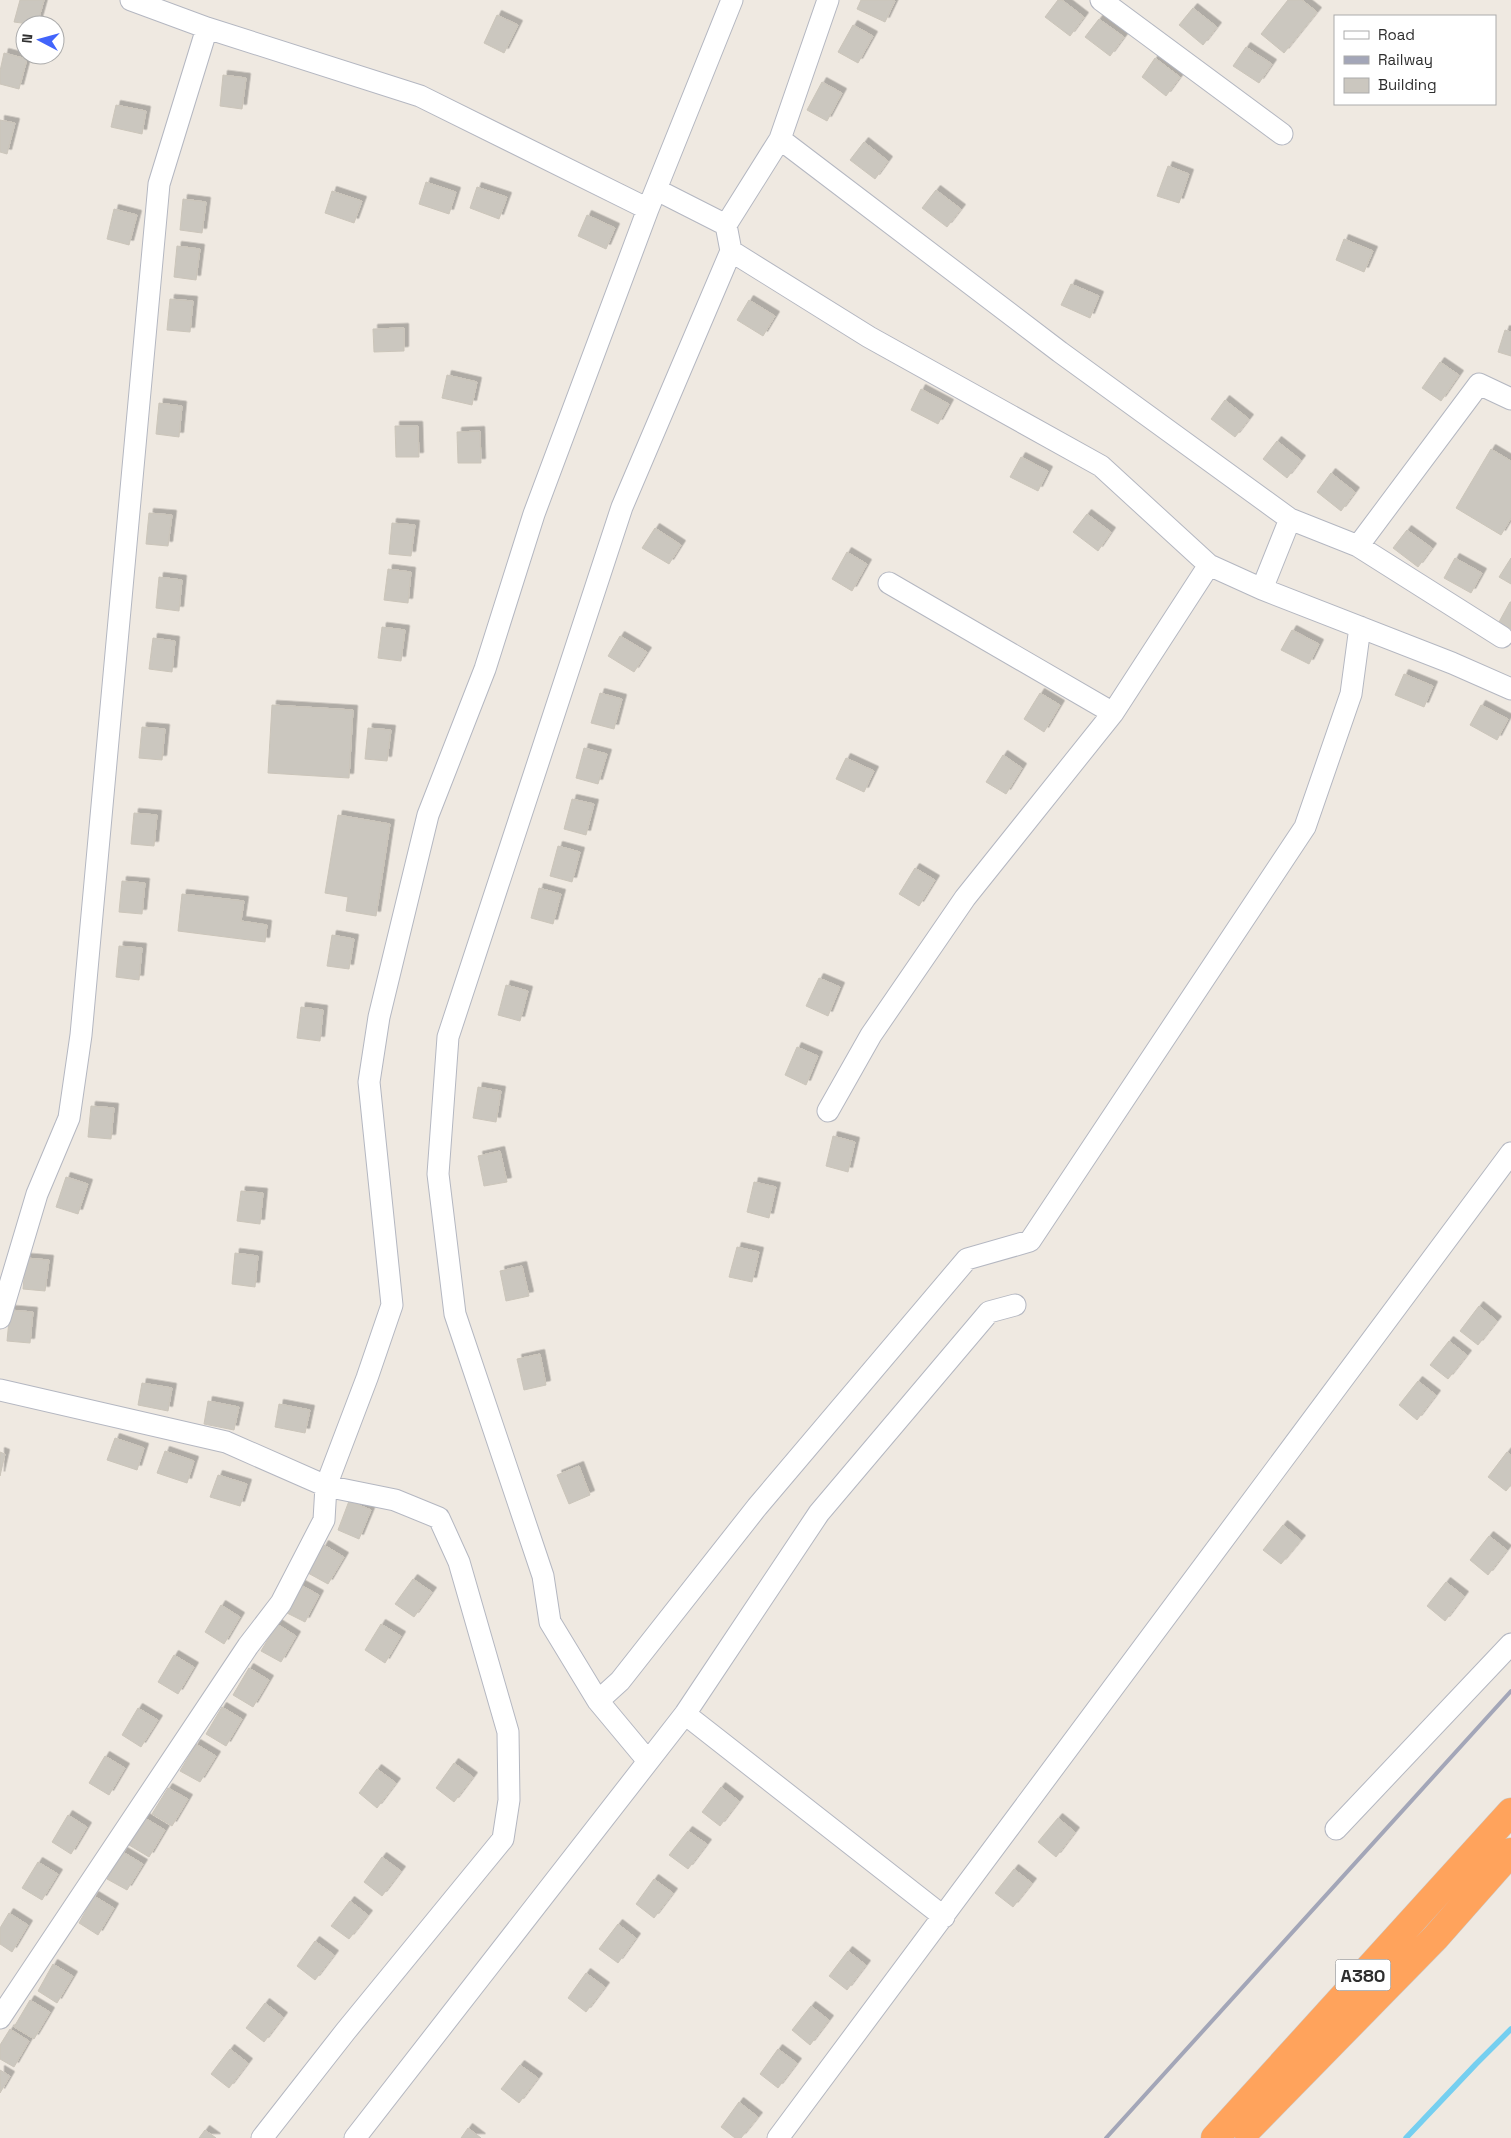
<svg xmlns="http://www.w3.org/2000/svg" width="1511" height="2138" viewBox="0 0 1511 2138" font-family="'Space Grotesk',sans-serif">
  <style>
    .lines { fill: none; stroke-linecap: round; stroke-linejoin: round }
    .stream { stroke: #75cff0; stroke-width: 5.5 }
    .building { fill: #cbc7bf; stroke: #cbc5ba; filter: url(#shadow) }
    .street-casing { stroke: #b4b7c1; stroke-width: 23 }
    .highway-casing { stroke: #c9c9c9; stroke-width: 29 }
    .street { stroke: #fff; stroke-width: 21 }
    .highway { stroke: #ffa35c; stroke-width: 28 }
    .rail { stroke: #a3a6b8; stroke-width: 4 }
    .labels { text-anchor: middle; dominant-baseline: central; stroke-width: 4; stroke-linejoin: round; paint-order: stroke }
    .shield { fill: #fff; stroke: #6d6d6d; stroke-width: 1 }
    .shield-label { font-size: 18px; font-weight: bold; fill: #2e2e2e }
  </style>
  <defs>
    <filter id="shadow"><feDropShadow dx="4.5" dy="-4.5" stdDeviation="0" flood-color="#0004"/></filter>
  </defs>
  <rect width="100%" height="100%" fill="#efe9e1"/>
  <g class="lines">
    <path class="stream" d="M 1406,2138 L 1476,2064 L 1511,2029"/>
  </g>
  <path class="building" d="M 20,0 L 44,0 L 37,25 L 14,22 Z
    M 861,0 L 892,0 L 895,1 L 885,22 L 857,9 Z
    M 1058,0 L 1062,0 L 1084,17 L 1070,36 L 1045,17 Z
    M 1288,0 L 1302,0 L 1317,12 L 1284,53 L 1261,34 Z
    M 1193,8 L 1217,27 L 1203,45 L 1179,25 Z
    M 497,15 L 518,25 L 504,53 L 484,43 Z
    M 1099,19 L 1124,37 L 1110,56 L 1085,37 Z
    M 853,25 L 873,36 L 858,63 L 838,52 Z
    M 1246,47 L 1272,64 L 1259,83 L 1233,66 Z
    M 4,53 L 27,59 L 19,89 L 0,84 L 0,71 Z
    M 1155,58 L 1180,77 L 1166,96 L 1142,77 Z
    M 223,75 L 246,78 L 242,109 L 220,106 Z
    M 822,82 L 842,93 L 827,121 L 807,110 Z
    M 116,105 L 146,111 L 142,134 L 111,127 Z
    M 0,120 L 15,123 L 7,154 L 0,152 Z
    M 864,142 L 888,161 L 875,179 L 850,160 Z
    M 1168,166 L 1189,174 L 1179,203 L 1157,196 Z
    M 426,182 L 456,192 L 449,214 L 419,204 Z
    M 477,187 L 507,197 L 499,219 L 470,208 Z
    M 936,190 L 961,209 L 947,227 L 922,208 Z
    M 332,191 L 362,201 L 354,223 L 325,213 Z
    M 183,199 L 206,202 L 202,233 L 180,230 Z
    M 114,209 L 137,215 L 129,245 L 107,239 Z
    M 587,215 L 615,228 L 606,249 L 578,236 Z
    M 1344,239 L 1373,251 L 1364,272 L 1336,260 Z
    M 177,246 L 200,249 L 196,280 L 174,277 Z
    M 1071,284 L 1099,296 L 1090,318 L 1061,305 Z
    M 170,299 L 193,301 L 190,332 L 167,330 Z
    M 749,300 L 775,316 L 763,336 L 737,320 Z
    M 404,328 L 404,351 L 374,352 L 373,329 Z
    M 1505,330 L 1511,332 L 1511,356 L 1498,352 Z
    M 1440,362 L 1459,375 L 1441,401 L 1422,388 Z
    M 447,375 L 477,382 L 472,405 L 442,398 Z
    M 921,389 L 949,404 L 938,424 L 911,410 Z
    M 1225,400 L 1249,419 L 1235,437 L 1211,419 Z
    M 159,403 L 182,406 L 179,437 L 156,434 Z
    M 395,426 L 418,426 L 419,457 L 396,457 Z
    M 480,431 L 481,463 L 458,463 L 457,432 Z
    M 1277,441 L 1301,460 L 1287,478 L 1263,459 Z
    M 1491,449 L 1511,461 L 1511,518 L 1501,535 L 1456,508 Z
    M 1021,457 L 1048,471 L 1038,491 L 1010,477 Z
    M 1331,473 L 1355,492 L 1341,511 L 1317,492 Z
    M 149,513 L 172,515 L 168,546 L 146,544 Z
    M 1087,514 L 1111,532 L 1098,551 L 1073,532 Z
    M 392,523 L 415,525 L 411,556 L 389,554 Z
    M 655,528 L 681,545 L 669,564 L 642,548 Z
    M 1407,530 L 1432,548 L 1418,567 L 1393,548 Z
    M 847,552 L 867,564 L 852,591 L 832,579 Z
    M 1455,558 L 1482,573 L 1471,593 L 1444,578 Z
    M 1511,558 L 1511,584 L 1499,577 Z
    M 388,569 L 411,572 L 408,603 L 384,600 Z
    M 159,577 L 182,580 L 179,611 L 156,608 Z
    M 1510,602 L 1511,602 L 1511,629 L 1499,622 Z
    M 382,627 L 405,630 L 401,661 L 378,658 Z
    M 1292,630 L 1319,644 L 1309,664 L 1281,650 Z
    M 620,636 L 647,652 L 634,672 L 608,656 Z
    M 153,638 L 175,641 L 172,672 L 149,669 Z
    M 1404,674 L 1433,686 L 1424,707 L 1395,695 Z
    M 600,693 L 622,699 L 614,729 L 591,723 Z
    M 1040,693 L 1060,705 L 1044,732 L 1024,719 Z
    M 272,705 L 353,710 L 349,778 L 268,773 Z
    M 1481,705 L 1508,719 L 1497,740 L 1470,725 Z
    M 142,727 L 165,729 L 162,760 L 139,758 Z
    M 368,728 L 391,730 L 387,761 L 365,759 Z
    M 584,748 L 607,754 L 598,784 L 576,778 Z
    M 1003,755 L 1022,768 L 1006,794 L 986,782 Z
    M 846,758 L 874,771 L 864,792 L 836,779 Z
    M 572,799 L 594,804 L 586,835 L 564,829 Z
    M 134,813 L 157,815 L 154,846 L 131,844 Z
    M 338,815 L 390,824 L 376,916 L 346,911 L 348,897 L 325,893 Z
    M 558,846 L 580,852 L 572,882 L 550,876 Z
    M 915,868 L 935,880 L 919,906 L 899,894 Z
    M 122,881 L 145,883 L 142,914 L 119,912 Z
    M 539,888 L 561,894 L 553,924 L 531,918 Z
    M 182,894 L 244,901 L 241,921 L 267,925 L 265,942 L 178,931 Z
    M 332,935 L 354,939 L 349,969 L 327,966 Z
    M 119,946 L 142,948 L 139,980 L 116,977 Z
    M 819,978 L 840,987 L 828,1016 L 806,1006 Z
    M 506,985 L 528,991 L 520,1021 L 498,1015 Z
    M 301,1007 L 323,1010 L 320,1041 L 297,1038 Z
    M 797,1047 L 818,1056 L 806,1085 L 785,1075 Z
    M 478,1087 L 501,1091 L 496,1122 L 473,1118 Z
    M 91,1106 L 114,1108 L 111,1139 L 88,1137 Z
    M 833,1136 L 855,1142 L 848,1172 L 826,1166 Z
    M 500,1151 L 507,1182 L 484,1186 L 478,1156 Z
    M 66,1177 L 88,1184 L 78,1214 L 56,1207 Z
    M 754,1182 L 776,1187 L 769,1218 L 747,1212 Z
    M 241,1191 L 263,1193 L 260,1224 L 237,1221 Z
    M 737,1247 L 759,1252 L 752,1282 L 729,1277 Z
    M 235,1253 L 258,1256 L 255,1287 L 232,1284 Z
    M 26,1258 L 49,1260 L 45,1291 L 23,1289 Z
    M 522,1266 L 529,1296 L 506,1301 L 500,1271 Z
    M 1479,1306 L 1497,1321 L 1478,1345 L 1460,1331 Z
    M 10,1310 L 33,1312 L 30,1343 L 7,1341 Z
    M 1449,1341 L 1467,1355 L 1448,1379 L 1430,1365 Z
    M 540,1354 L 546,1385 L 524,1390 L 517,1359 Z
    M 1418,1381 L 1436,1395 L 1417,1420 L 1399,1405 Z
    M 142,1383 L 172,1388 L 168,1411 L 138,1405 Z
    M 208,1401 L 239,1407 L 234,1430 L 204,1424 Z
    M 279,1404 L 310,1410 L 305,1433 L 275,1427 Z
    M 115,1438 L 144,1448 L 137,1470 L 107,1460 Z
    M 165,1451 L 194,1461 L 187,1483 L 157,1473 Z
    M 0,1452 L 5,1454 L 0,1476 Z
    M 1507,1452 L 1511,1455 L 1511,1485 L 1506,1491 L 1488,1477 Z
    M 579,1466 L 590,1495 L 569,1504 L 557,1475 Z
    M 218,1475 L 247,1484 L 240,1506 L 210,1497 Z
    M 349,1501 L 371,1510 L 359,1539 L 338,1530 Z
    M 1283,1525 L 1301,1540 L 1281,1564 L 1263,1550 Z
    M 1489,1536 L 1507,1550 L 1488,1575 L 1470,1560 Z
    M 324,1545 L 344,1557 L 328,1584 L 308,1573 Z
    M 413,1579 L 432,1592 L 414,1617 L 395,1604 Z
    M 1446,1582 L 1464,1596 L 1445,1621 L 1427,1606 Z
    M 299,1584 L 319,1595 L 305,1622 L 285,1612 Z
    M 221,1605 L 240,1617 L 224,1644 L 205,1632 Z
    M 277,1624 L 296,1636 L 281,1662 L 261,1651 Z
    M 381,1624 L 401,1636 L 385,1663 L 365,1650 Z
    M 174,1655 L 194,1667 L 178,1694 L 158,1682 Z
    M 249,1668 L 269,1680 L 253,1707 L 233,1695 Z
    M 222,1707 L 242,1719 L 226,1746 L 206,1734 Z
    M 138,1708 L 158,1720 L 141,1747 L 122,1735 Z
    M 196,1744 L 216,1756 L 200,1782 L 180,1771 Z
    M 105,1756 L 125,1768 L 109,1795 L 89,1783 Z
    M 454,1763 L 473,1777 L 454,1802 L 436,1788 Z
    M 377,1769 L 396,1783 L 377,1808 L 359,1793 Z
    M 721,1787 L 739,1801 L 720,1826 L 702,1812 Z
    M 168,1788 L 188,1799 L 172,1826 L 152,1814 Z
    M 68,1815 L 87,1827 L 71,1854 L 52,1842 Z
    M 145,1818 L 165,1830 L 149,1857 L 129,1845 Z
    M 1058,1818 L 1075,1832 L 1056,1857 L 1038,1842 Z
    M 688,1831 L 707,1844 L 688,1869 L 669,1855 Z
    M 123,1852 L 143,1864 L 127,1890 L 107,1879 Z
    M 382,1857 L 401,1871 L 382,1896 L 364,1882 Z
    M 38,1862 L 58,1874 L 42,1900 L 22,1888 Z
    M 1014,1869 L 1032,1883 L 1013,1907 L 995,1893 Z
    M 654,1879 L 673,1893 L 654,1918 L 636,1904 Z
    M 94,1896 L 114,1908 L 98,1935 L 79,1923 Z
    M 350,1901 L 368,1915 L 349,1939 L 331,1926 Z
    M 9,1913 L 28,1925 L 12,1952 L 0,1944 L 0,1928 Z
    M 618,1924 L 636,1938 L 618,1963 L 599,1949 Z
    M 315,1941 L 334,1955 L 315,1980 L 297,1966 Z
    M 848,1951 L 866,1965 L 847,1990 L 829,1976 Z
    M 53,1964 L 73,1976 L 57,2003 L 38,1991 Z
    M 586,1973 L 605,1987 L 586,2012 L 568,1998 Z
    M 30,2000 L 50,2012 L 34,2039 L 14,2027 Z
    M 265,2003 L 283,2017 L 264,2042 L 246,2028 Z
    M 811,2006 L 829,2020 L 810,2045 L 792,2030 Z
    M 10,2029 L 29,2041 L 14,2067 L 0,2059 L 0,2045 Z
    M 230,2049 L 248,2063 L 229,2088 L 211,2074 Z
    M 778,2049 L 797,2063 L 778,2088 L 760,2074 Z
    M 520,2065 L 538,2078 L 519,2103 L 501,2089 Z
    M 0,2070 L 10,2076 L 0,2093 Z
    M 739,2102 L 758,2117 L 741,2138 L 735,2138 L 721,2127 Z
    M 468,2128 L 481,2138 L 461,2138 Z
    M 205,2130 L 216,2138 L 199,2138 Z"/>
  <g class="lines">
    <g class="street-casing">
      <path id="street" d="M 131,0 L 207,28 L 420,96 L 648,209
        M 1101,0 L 1282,134
        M 780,139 L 1060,352 L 1290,519 L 1358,546 L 1502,637
        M 657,190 L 726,225
        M 731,251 L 869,337 L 1101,466 L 1209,565 L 1262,589 L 1452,663 L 1511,689
        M 1358,546 L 1479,384 L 1511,399
        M 889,583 L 1113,713
        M 1262,589 L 1290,519
        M 828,1111 L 871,1035 L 965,898 L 1113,713 L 1209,565
        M 0,1318 L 37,1194 L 69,1118 L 81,1035 L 159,184 L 207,28
        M 0,1390 L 226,1442 L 326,1486 L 395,1500 L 439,1518 L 459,1562 L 508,1732 L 509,1800 L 503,1839 L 345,2032 L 262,2138
        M 598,1701 L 620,1681 L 757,1507 L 967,1259 L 1030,1241 L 1305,827 L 1351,694 L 1360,627
        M 685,1714 L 944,1917
        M 648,1761 L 598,1701 L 550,1622 L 543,1576 L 455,1314 L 438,1174 L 448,1037 L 622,507 L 731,251 L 726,225 L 780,139 L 828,0
        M 1336,1829 L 1511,1644
        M 0,2018 L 248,1646 L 281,1603 L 324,1520 L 326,1486 L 367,1378 L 392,1305 L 369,1082 L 379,1017 L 428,815 L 485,669 L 534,514 L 648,209 L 732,0
        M 355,2138 L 685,1714 L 819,1513 L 989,1312 L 1015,1305
        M 778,2138 L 1511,1153"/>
    </g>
    <g class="highway-casing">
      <path id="highway" d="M 1247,2130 L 1436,1937 L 1511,1852
        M 1215,2138 L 1511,1812"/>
    </g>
    <use href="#street" class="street"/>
    <use href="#highway" class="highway"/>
    <path class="rail" d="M 1106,2138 L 1511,1691"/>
  </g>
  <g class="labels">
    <rect class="shield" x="1335.5" y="1959.5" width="55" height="31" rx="4"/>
    <g class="shield-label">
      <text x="1363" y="1975">A380</text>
    </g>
  </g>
  <rect x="1334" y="15" width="162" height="90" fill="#ffffff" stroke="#ababab"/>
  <rect x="1344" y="31" width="25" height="8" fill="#ffffff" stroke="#ababab"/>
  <text x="1378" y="40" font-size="15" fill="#2e2e2e">Road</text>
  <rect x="1344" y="56" width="25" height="8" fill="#a3a6b8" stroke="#ababab"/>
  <text x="1378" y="65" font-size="15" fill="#2e2e2e">Railway</text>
  <rect x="1344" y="78" width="25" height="15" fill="#cbc7bf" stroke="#ababab"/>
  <text x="1378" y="90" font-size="15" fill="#2e2e2e">Building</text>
  <g transform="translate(40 40) rotate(276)"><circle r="24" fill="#ffffff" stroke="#ababab"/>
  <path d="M0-4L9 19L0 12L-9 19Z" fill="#4264fb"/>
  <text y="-8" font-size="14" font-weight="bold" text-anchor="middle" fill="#2e2e2e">N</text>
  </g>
</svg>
